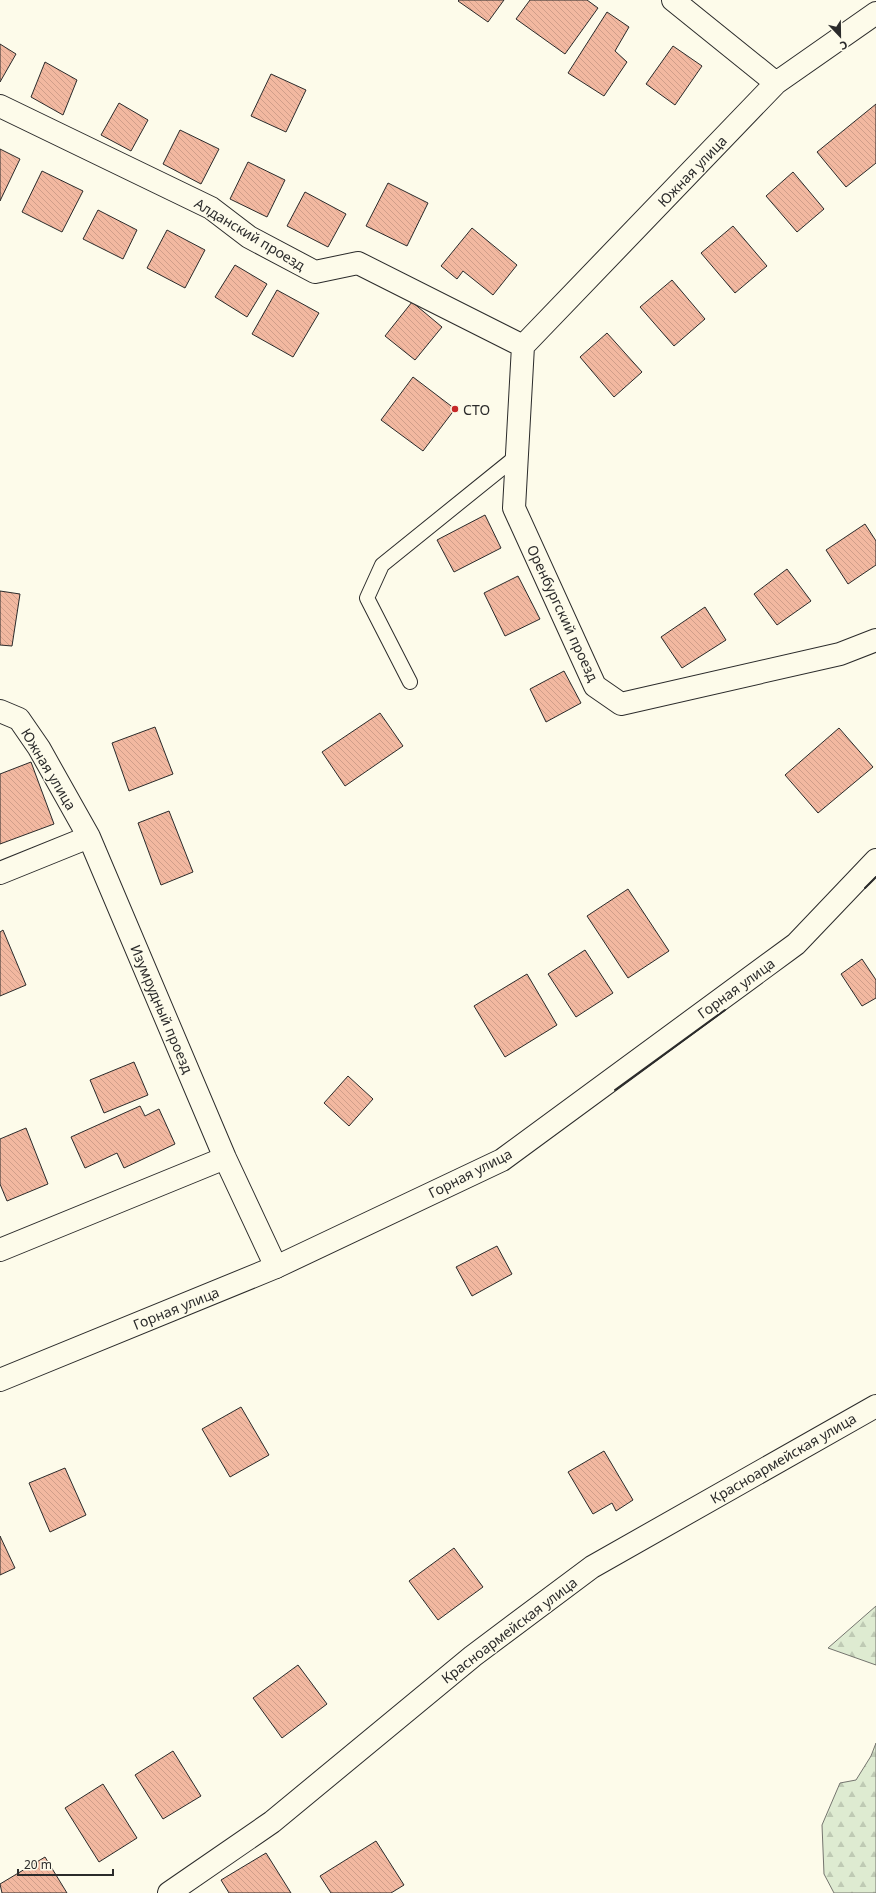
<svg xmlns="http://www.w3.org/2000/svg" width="876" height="1893" viewBox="0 0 876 1893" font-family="'Noto Sans',sans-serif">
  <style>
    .forest { fill: url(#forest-firs); stroke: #74746e }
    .building { fill: url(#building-back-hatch); stroke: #2b2b2b }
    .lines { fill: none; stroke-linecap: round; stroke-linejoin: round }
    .lane-casing { stroke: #2b2b2b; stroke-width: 16 }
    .street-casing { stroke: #2b2b2b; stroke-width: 24 }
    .secondary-casing { stroke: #2b2b2b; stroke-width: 24 }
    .lane { stroke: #fdfbea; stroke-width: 14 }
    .street { stroke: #fdfbea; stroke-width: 22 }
    .secondary { stroke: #fdfbea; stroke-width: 22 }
    .wall { stroke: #2b2b2b; stroke-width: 2 }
    .poi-dot { fill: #c62828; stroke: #fdfbea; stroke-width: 1.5 }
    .labels { text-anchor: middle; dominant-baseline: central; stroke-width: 3; stroke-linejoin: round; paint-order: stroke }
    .street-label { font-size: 14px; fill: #2b2b2b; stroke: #fdfbea }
    .poi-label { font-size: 14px; fill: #2b2b2b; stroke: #fdfbea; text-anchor: start }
  </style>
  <defs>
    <pattern id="forest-firs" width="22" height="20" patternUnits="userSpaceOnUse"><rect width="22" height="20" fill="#deebd1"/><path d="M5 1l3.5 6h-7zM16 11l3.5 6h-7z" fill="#bfcab4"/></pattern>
    <pattern id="building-back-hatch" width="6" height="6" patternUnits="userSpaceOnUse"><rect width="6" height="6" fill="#f2b8a0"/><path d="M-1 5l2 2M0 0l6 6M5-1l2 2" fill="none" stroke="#d09e8a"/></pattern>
  </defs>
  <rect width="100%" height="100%" fill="#fdfbea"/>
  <path class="forest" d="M 876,1606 L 876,1665 L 828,1648 Z
    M 876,1743 L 876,1893 L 834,1893 L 824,1874 L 822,1825 L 840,1783 L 856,1780 L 871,1756 Z"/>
  <path class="building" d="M 459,0 L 504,0 L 488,22 L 458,1 Z
    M 530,0 L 587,0 L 598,8 L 565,54 L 516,19 Z
    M 607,12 L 629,27 L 615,51 L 627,62 L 604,96 L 568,73 Z
    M 0,44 L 16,54 L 0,82 Z
    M 673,46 L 702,66 L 675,105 L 646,84 Z
    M 45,62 L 77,80 L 63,115 L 31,97 Z
    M 271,74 L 306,90 L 286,132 L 251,116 Z
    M 119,103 L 148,120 L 131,151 L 101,135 Z
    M 876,104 L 876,163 L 846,187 L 817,152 Z
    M 180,130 L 219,149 L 201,184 L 163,164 Z
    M 0,149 L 20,159 L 0,201 Z
    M 248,162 L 285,180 L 267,217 L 230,199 Z
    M 42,171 L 83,191 L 62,232 L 22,212 Z
    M 793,172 L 824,209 L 797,232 L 766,196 Z
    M 388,183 L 428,203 L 407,246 L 366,226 Z
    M 305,192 L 346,214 L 328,247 L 287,226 Z
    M 98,210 L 137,230 L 123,259 L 83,239 Z
    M 733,226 L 767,266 L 735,293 L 701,253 Z
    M 472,228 L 517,265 L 493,295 L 463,271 L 457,279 L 441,266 Z
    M 167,230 L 205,250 L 185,288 L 147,268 Z
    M 235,265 L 267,284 L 247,317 L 215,297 Z
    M 672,280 L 705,319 L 674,346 L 640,307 Z
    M 277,290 L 319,313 L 293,357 L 252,334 Z
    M 412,302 L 442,327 L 415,360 L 385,336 Z
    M 607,333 L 642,372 L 614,397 L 580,357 Z
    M 413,377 L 455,409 L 423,451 L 381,420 Z
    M 485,515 L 501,548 L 454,572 L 437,540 Z
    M 865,524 L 876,541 L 876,565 L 848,584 L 826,550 Z
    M 787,569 L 811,601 L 777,625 L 754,594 Z
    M 518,576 L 540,619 L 505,636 L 484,593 Z
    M 0,591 L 20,594 L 12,646 L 0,645 Z
    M 705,607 L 726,640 L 682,668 L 661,637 Z
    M 564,671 L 581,703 L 546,722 L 530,689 Z
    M 380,713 L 403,746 L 345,786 L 322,752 Z
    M 155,727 L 173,774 L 129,791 L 112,743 Z
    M 839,728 L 873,767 L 818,813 L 785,775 Z
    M 31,762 L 54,824 L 0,844 L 0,774 Z
    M 169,811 L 193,872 L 161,885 L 138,823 Z
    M 628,889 L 669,951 L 628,978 L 587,916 Z
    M 3,930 L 26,985 L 0,996 L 0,932 Z
    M 585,950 L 613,993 L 576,1017 L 548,974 Z
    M 862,959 L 876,980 L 876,998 L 862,1006 L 841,974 Z
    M 527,974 L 557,1025 L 505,1057 L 474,1006 Z
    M 134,1062 L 148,1095 L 104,1113 L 90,1080 Z
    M 348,1076 L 373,1099 L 349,1126 L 324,1103 Z
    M 140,1106 L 145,1116 L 159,1109 L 175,1144 L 124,1168 L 117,1153 L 85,1168 L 71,1137 Z
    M 26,1128 L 48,1184 L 7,1201 L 0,1184 L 0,1139 Z
    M 497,1246 L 512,1274 L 472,1296 L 456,1267 Z
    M 241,1407 L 269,1455 L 230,1477 L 202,1429 Z
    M 604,1451 L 633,1500 L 616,1511 L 612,1503 L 593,1514 L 568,1472 Z
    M 65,1468 L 86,1515 L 50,1532 L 29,1483 Z
    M 0,1536 L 15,1568 L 0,1575 Z
    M 454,1548 L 483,1587 L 438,1620 L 409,1581 Z
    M 298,1665 L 327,1704 L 282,1738 L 253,1698 Z
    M 173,1751 L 201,1796 L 163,1819 L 135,1775 Z
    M 103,1784 L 137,1838 L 99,1862 L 65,1808 Z
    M 376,1841 L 404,1885 L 391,1893 L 331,1893 L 320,1876 Z
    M 266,1853 L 291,1893 L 229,1893 L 221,1880 Z
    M 45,1857 L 67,1893 L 2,1893 L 0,1884 Z"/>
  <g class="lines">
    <g class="lane-casing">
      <path id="lane" d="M 410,682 L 367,598 L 382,565 L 517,456"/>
    </g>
    <g class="street-casing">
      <path id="street" d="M 673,0 L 776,83
        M 0,106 L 211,208 L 249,237 L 315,272 L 358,263 L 523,346
        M 523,346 L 514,508 L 595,686 L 621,704 L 840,654 L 876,640
        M 523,346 L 776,83 L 876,13
        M 0,711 L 19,719 L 39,748 L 89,837
        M 0,873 L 89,837 L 225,1158 L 276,1267
        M 0,1250 L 225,1158
        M 169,1893 L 272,1822 L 473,1656 L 592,1567 L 876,1406"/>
    </g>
    <g class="secondary-casing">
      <path id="secondary" d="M 0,1380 L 276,1267 L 502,1160 L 796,944 L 876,860"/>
    </g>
    <use href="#lane" class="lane"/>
    <use href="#street" class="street"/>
    <use href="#secondary" class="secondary"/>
    <path class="wall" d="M 865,888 L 876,877
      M 615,1090 L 725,1010"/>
  </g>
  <circle class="poi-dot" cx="455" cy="409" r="4"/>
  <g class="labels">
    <g class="street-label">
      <text transform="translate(692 171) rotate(-46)">Южная улица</text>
      <text transform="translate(250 234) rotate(31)">Алданский проезд</text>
      <text transform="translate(563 613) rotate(65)">Оренбургский проезд</text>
      <text transform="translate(49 769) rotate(59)">Южная улица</text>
      <text transform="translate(736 988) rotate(-36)">Горная улица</text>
      <text transform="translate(162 1009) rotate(67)">Изумрудный проезд</text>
      <text transform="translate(470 1173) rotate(-27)">Горная улица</text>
      <text transform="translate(176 1308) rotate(-22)">Горная улица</text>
      <text transform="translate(783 1458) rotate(-30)">Красноармейская улица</text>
      <text transform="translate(509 1630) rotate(-37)">Красноармейская улица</text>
    </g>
    <g class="poi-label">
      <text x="463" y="409">СТО</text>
    </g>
  </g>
  <g transform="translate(840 36) rotate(158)" stroke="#fdfbea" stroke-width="3" paint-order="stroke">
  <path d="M0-3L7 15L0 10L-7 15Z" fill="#2b2b2b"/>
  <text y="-6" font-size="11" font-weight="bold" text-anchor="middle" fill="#2b2b2b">С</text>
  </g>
  <path d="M18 1869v6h95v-6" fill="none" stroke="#2b2b2b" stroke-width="2"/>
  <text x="24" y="1869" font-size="12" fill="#2b2b2b" stroke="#fdfbea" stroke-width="3" paint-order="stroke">20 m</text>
</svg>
